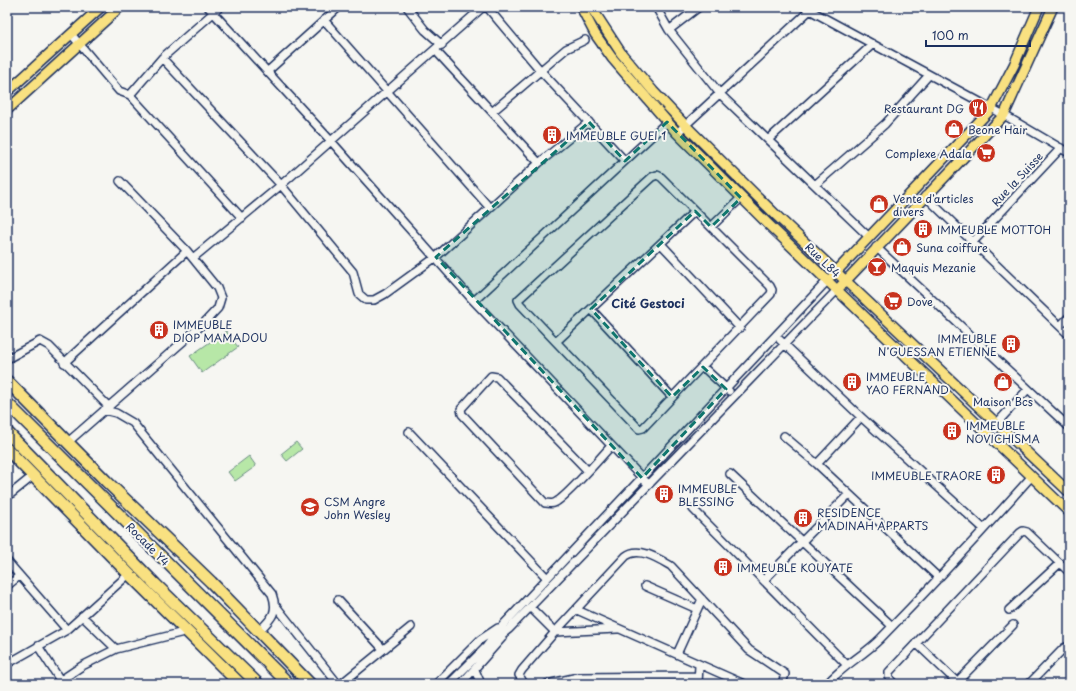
<svg xmlns="http://www.w3.org/2000/svg" width="1076" height="691" viewBox="0 0 1076 691" font-family="'Playpen Sans',sans-serif">
  <style>
    .green { fill: #b7e7a7; stroke: #698b82 }
    .lines { fill: none; stroke-linecap: round; stroke-linejoin: round }
    .minor-casing { stroke: #1b2f5e; stroke-width: 10 }
    .major-casing { stroke: #1b2f5e; stroke-width: 12 }
    .highway-casing { stroke: #1b2f5e; stroke-width: 14 }
    .minor { stroke: #f6f6f2; stroke-width: 7 }
    .major { stroke: #f9e181; stroke-width: 9 }
    .highway { stroke: #f9e181; stroke-width: 11 }
    .marked { fill: #0f766e; fill-opacity: 0.2; stroke: #0f766e; stroke-width: 3; stroke-dasharray: 8 5; stroke-linejoin: round }
    .labels { text-anchor: middle; dominant-baseline: central; stroke-width: 4; stroke-linejoin: round; paint-order: stroke }
    .poi-label { font-size: 11px; fill: #1b2f5e; stroke: #f6f6f2; text-anchor: start }
    .street-label { font-size: 11px; fill: #1b2f5e; stroke: #f6f6f2 }
    .neighbourhood-label { font-size: 12px; font-weight: bold; fill: #1b2f5e; stroke: #f6f6f2 }
  </style>
  <rect width="100%" height="100%" fill="#f6f6f2"/>
  <filter id="ink" filterUnits="userSpaceOnUse"><feTurbulence type="fractalNoise" baseFrequency=".025" numOctaves="2"/><feDisplacementMap in="SourceGraphic" scale="8" xChannelSelector="R" yChannelSelector="G"/><feConvolveMatrix kernelMatrix="1 2 1 2 8 2 1 2 1" color-interpolation-filters="sRGB"/></filter>
  <g filter="url(#ink)">
    <path class="green" d="M 226,331 L 238,347 L 202,373 L 190,356 Z
      M 296,442 L 302,449 L 287,461 L 281,454 Z
      M 249,456 L 256,466 L 235,481 L 228,472 Z"/>
    <g class="lines">
      <g class="minor-casing">
        <path id="minor" d="M 208,7 L 331,141 L 470,297 L 648,484
          M 407,7 L 425,30 L 442,45
          M 487,7 L 540,70 L 625,161
          M 656,7 L 669,30 L 720,94 L 868,236
          M 804,7 L 1004,115 L 1069,153
          M 324,20 L 489,207
          M 669,30 L 699,7
          M 71,34 L 119,91 L 130,95 L 162,58 L 220,7
          M 435,50 L 539,163
          M 162,58 L 281,185 L 353,272 L 359,294 L 366,300 L 374,300 L 385,294 L 436,257 L 539,163 L 589,122
          M 268,71 L 339,7
          M 130,95 L 242,218
          M 492,112 L 566,49 L 585,40
          M 677,133 L 810,10
          M 769,139 L 873,44
          M 657,175 L 661,177 L 770,286 L 772,290 L 771,294 L 643,428 L 639,429 L 520,304 L 518,300 L 652,177 Z
          M 815,185 L 885,124 L 929,75
          M 925,196 L 1069,335
          M 711,227 L 741,198
          M 972,243 L 1061,148
          M 662,245 L 740,328
          M 876,247 L 1069,427
          M 193,258 L 281,185 L 483,7
          M 474,301 L 667,122
          M 591,309 L 672,397
          M 1060,326 L 1069,317
          M 780,340 L 861,417 L 984,529
          M 557,341 L 695,211
          M 7,359 L 40,341 L 49,346 L 109,407
          M 64,363 L 187,251
          M 703,367 L 729,391
          M 104,410 L 116,413 L 133,423 L 272,594 C 279,613 271,619 258,632
          M 997,423 L 1028,389
          M 409,432 L 547,578
          M 784,436 L 817,464 L 939,578
          M 68,442 L 203,324 L 218,308 L 221,298 L 217,288 L 187,251 L 120,181
          M 817,464 L 861,417
          M 588,471 L 497,377 L 491,376 L 461,409 L 462,414 L 545,503 C 548,503 552,504 554,503 C 564,500 602,456 611,446
          M 730,474 L 892,626
          M 7,497 L 33,476
          M 693,509 L 846,664
          M 7,561 L 67,630
          M 764,580 L 849,494
          M 7,586 L 19,576
          M 645,586 L 697,609
          M 338,600 L 383,649
          M 276,606 L 338,684
          M 530,607 L 555,632 L 617,629
          M 577,610 L 744,684
          M 1009,610 L 1060,563
          M 82,616 L 116,649
          M 494,641 L 509,629 L 837,290
          M 916,643 L 959,684
          M 38,646 L 60,680
          M 677,654 L 702,599
          M 7,664 L 67,630 L 129,574
          M 475,670 L 481,684
          M 957,682 L 1013,625
          M 55,684 L 82,666 L 116,649 L 188,631
          M 341,684 L 411,627
          M 436,684 L 480,640 L 498,628
          M 449,684 L 486,647 L 503,625 L 828,280
          M 461,684 L 502,638
          M 524,684 L 519,675 L 522,670 L 555,632 L 626,556 C 639,546 659,559 671,566 L 749,650 L 785,674 L 782,684
          M 547,684 L 578,677 L 698,676
          M 698,684 L 699,665
          M 827,684 C 842,666 863,656 880,639 C 932,586 982,532 1031,477
          M 894,684 L 889,678 L 889,672 L 1020,533 L 1023,531 L 1027,532 L 1069,572
          M 1029,684 L 1064,648 L 1069,646"/>
      </g>
      <g class="major-casing">
        <path id="major" d="M 581,7 L 595,34 L 612,58 L 677,133 L 768,224 L 1069,512
          M 591,7 L 621,53 L 653,91 L 685,125 L 777,216 L 1069,492
          M 7,92 L 101,7
          M 7,110 L 120,7
          M 833,275 L 991,109 L 1014,65 L 1039,7
          M 837,290 L 1004,115 L 1053,7"/>
      </g>
      <g class="highway-casing">
        <path id="highway" d="M 7,381 L 106,481 L 211,582 L 310,684
          M 7,403 L 289,684
          M 7,432 L 155,584 L 258,684
          M 7,449 L 129,574 L 240,684"/>
      </g>
      <use href="#minor" class="minor"/>
      <use href="#major" class="major"/>
      <use href="#highway" class="highway"/>
    </g>
  </g>
  <path class="marked" d="M 589,122 L 625,161 L 667,122 L 741,198 L 711,227 L 695,211 L 591,309 L 672,397 L 703,367 L 726,389 L 642,478 L 436,257 Z"/>
  <defs>
    <g id="restaurant-disc" transform="scale(1)"><circle r="9.5" fill="#c8321e" stroke="#f6f6f2"/><path d="M-5-6h1v4h1v-4h1v4h1v-4h1v5L-1.5 .5V6h-2V.5L-5-1ZM5-6V6H3V1.5H1.5Q1.5-4 5-6Z" fill="#fff"/></g>
    <g id="shop-disc" transform="scale(1)"><circle r="9.5" fill="#c8321e" stroke="#f6f6f2"/><path d="M-5-2.5h2.3a2.7 3.5 0 0 1 5.4 0H5L5.5 6h-11ZM-1.5-2.5h3a1.5 2.3 0 0 0-3 0Z" fill="#fff"/></g>
    <g id="building-disc" transform="scale(1)"><circle r="9.5" fill="#c8321e" stroke="#f6f6f2"/><path d="M-4-6H4V6H1V3H-1V6H-4ZM-2.5-4.3h1.7v1.8h-1.7ZM.8-4.3h1.7v1.8H.8ZM-2.5-1h1.7V.8h-1.7ZM.8-1h1.7V.8H.8Z" fill="#fff"/></g>
    <g id="supermarket-disc" transform="scale(1)"><circle r="9.5" fill="#c8321e" stroke="#f6f6f2"/><path d="M-6-5.5h2.5l.6 2H6L4.5 2H-2.5L-4.4-4H-6ZM-1.5 3.2a1.3 1.3 0 1 0 .1 0ZM3 3.2a1.3 1.3 0 1 0 .1 0Z" fill="#fff"/></g>
    <g id="bar-disc" transform="scale(1)"><circle r="9.5" fill="#c8321e" stroke="#f6f6f2"/><path d="M-6-5H6L.8 .8V4.5H3.5V6h-7V4.5H-.8V.8Z" fill="#fff"/></g>
    <g id="school-disc" transform="scale(1)"><circle r="9.5" fill="#c8321e" stroke="#f6f6f2"/><path d="M0-5L7-2L0 1L-7-2ZM-4 1L0 2.5L4 1V4Q0 6-4 4Z" fill="#fff"/></g>
  </defs>
  <g fill-rule="evenodd">
    <use href="#restaurant-disc" x="978" y="108"/>
    <use href="#shop-disc" x="954" y="129"/>
    <use href="#building-disc" x="552" y="135"/>
    <use href="#supermarket-disc" x="986" y="153"/>
    <use href="#shop-disc" x="879" y="204"/>
    <use href="#building-disc" x="923" y="229"/>
    <use href="#shop-disc" x="902" y="247"/>
    <use href="#bar-disc" x="877" y="267"/>
    <use href="#supermarket-disc" x="893" y="301"/>
    <use href="#building-disc" x="159" y="330"/>
    <use href="#building-disc" x="1011" y="344"/>
    <use href="#building-disc" x="852" y="382"/>
    <use href="#shop-disc" x="1003" y="382"/>
    <use href="#building-disc" x="952" y="431"/>
    <use href="#building-disc" x="996" y="475"/>
    <use href="#building-disc" x="664" y="494"/>
    <use href="#school-disc" x="310" y="507"/>
    <use href="#building-disc" x="803" y="518"/>
    <use href="#building-disc" x="723" y="567"/>
  </g>
  <g class="labels">
    <g class="poi-label">
      <text x="964" y="108" text-anchor="end">Restaurant DG</text>
      <text x="968" y="129">Beone Hair</text>
      <text x="566" y="135">IMMEUBLE GUEI 1</text>
      <text x="972" y="153" text-anchor="end">Complexe Adala</text>
      <text x="893" y="198">Vente d'articles<tspan x="893" dy="13">divers</tspan></text>
      <text x="937" y="229">IMMEUBLE MOTTOH</text>
      <text x="916" y="247">Suna coiffure</text>
      <text x="891" y="267">Maquis Mezanie</text>
      <text x="907" y="301">Dove</text>
      <text x="173" y="324">IMMEUBLE<tspan x="173" dy="13">DIOP MAMADOU</tspan></text>
      <text x="997" y="338" text-anchor="end">IMMEUBLE<tspan x="997" dy="13">N'GUESSAN ETIENNE</tspan></text>
      <text x="866" y="376">IMMEUBLE<tspan x="866" dy="13">YAO FERNAND</tspan></text>
      <text x="1003" y="401" text-anchor="middle">Maison Bcs</text>
      <text x="966" y="425">IMMEUBLE<tspan x="966" dy="13">NOVICHISMA</tspan></text>
      <text x="982" y="475" text-anchor="end">IMMEUBLE TRAORE</text>
      <text x="678" y="488">IMMEUBLE<tspan x="678" dy="13">BLESSING</tspan></text>
      <text x="324" y="501">CSM Angre<tspan x="324" dy="13">John Wesley</tspan></text>
      <text x="817" y="512">RESIDENCE<tspan x="817" dy="13">MADINAH APPARTS</tspan></text>
      <text x="737" y="567">IMMEUBLE KOUYATE</text>
    </g>
    <g class="street-label">
      <text transform="translate(1017 179) rotate(-47)">Rue la Suisse</text>
      <text transform="translate(823 260) rotate(44)">Rue L84</text>
      <text transform="translate(148 544) rotate(45)">Rocade Y4</text>
    </g>
    <g class="neighbourhood-label">
      <text x="648" y="303">Cité Gestoci</text>
    </g>
  </g>
  <rect width="1076" height="691" fill="none" stroke="#f6f6f2" stroke-width="24"/>
  <rect x="12" y="12" width="1052" height="667" fill="none" stroke="#1b2f5e" stroke-width="1.5" filter="url(#ink)"/>
  <path d="M926 40v6h104v-6" fill="none" stroke="#1b2f5e" stroke-width="2"/>
  <text x="932" y="40" font-size="12" fill="#1b2f5e" stroke="#f6f6f2" stroke-width="3" paint-order="stroke">100 m</text>
</svg>
